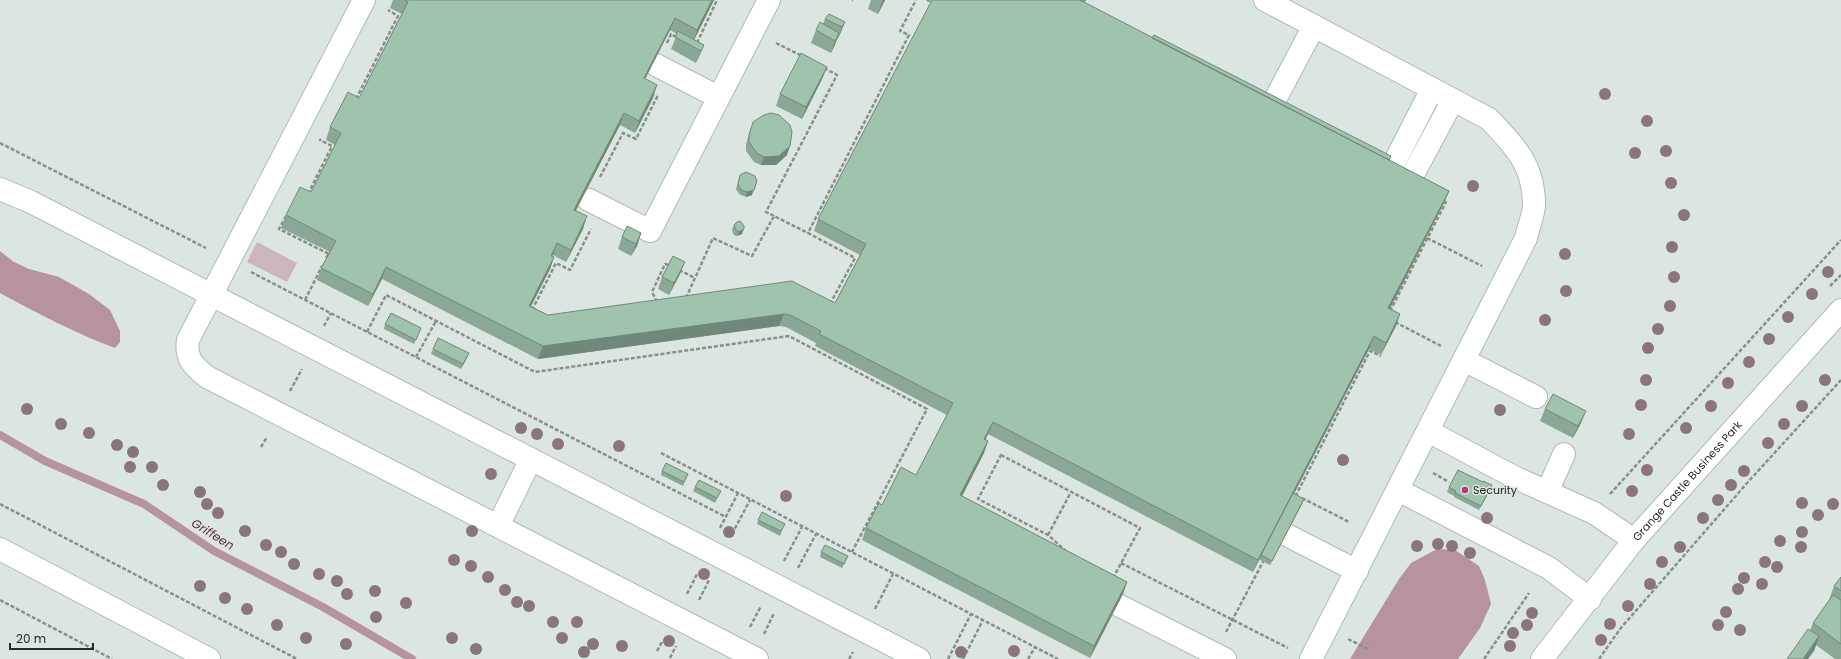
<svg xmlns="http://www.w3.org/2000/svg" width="1841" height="659" viewBox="0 0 1841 659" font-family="Poppins,sans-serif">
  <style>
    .green { fill: #cdb5be }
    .water { fill: #b792a0 }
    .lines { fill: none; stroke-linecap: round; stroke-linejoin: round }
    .stream { stroke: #b792a0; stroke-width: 8 }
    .minor-casing { stroke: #b1bbb5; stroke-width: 24 }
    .path { stroke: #89908b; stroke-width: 2.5; stroke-dasharray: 4 2; stroke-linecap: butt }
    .minor { stroke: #fff; stroke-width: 22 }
    .tree { fill: #8a747e }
    .wall { fill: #8aa895 }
    .shaded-wall { fill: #708879 }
    .building { fill: #a0c3ad; stroke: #708879 }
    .poi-dot { fill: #bb3679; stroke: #dce6e0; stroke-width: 1.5 }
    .labels { text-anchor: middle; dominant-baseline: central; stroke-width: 3; stroke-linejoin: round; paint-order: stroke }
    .street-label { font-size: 11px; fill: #272b28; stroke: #dce6e0 }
    .poi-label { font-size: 11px; fill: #272b28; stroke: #dce6e0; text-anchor: start }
    .water-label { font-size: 12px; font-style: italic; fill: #5d2b40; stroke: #dce6e0 }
  </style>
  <rect width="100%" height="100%" fill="#dce6e0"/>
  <path class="green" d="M 257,242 L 297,263 L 287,282 L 247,262 Z"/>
  <path class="water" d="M 0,251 L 14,262 L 29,269 L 59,277 L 89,294 L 110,310 L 120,331 L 120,342 L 115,348 C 75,333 37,313 0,293 Z
    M 1437,549 L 1455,550 L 1479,566 L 1485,580 L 1491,604 L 1480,628 L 1458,659 L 1350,659 L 1399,579 L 1411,563 Z"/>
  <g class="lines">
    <path class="stream" d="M 0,435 L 45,461 L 144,504 L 214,551 L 323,607 L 412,659"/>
    <g class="minor-casing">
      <g id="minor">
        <path d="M 364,0 L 188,340 C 185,358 193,366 207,377 L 757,659"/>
        <path d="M 1265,0 L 1489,119 C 1514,145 1533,164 1534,202 C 1535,213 1528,227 1526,238 L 1311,659"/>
        <path d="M 656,65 L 718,97"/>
        <path d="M 1271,107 L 1314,26"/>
        <path d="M 1391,169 L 1432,89"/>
        <path d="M 1410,180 L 1453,100"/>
        <path d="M 0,189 L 31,202 L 919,659"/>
        <path d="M 589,200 L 650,231 L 769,0"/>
        <path d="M 1464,360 L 1536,397"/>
        <path d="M 1428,431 L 1514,477 L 1594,513 L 1634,540"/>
        <path d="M 1398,490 L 1549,568 L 1590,599"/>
        <path d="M 1547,492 L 1564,454"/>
        <path d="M 498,526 L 531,459"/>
        <path d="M 1279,531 L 1357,571"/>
        <path d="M 0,549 L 209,659"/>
        <path d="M 1118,605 L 1225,659"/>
        <path id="s1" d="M 1542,659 L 1634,540 L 1841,310"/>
      </g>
    </g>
    <path class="path" d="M 852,0 L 853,0
      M 927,0 L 929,1 L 930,0
      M 667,43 L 671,34 L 678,38
      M 697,43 L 717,0
      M 776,43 L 802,56
      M 356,99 L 398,16 L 388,10
      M 0,143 L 206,248
      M 600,177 L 623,133 L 636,139 L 657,97 L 654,95
      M 308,194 L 332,146 L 320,140 L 321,139
      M 286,216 L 279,229 L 329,254 L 326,258
      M 774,216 L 766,212 L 837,75 L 824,68
      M 1427,238 L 1482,266
      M 679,270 L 695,278
      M 251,272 L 726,517
      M 1830,286 L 1841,275
      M 686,298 L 713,238 L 752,256 L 774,216 L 808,233
      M 305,300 L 322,266
      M 657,302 L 652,292 L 665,264 L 671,266
      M 830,304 L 855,258 L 808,233 L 909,35 L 900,31 L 916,0
      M 532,310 L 556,263 L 570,270 L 591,229
      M 1390,311 L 1446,202 L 1442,200
      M 1395,322 L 1441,346
      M 324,326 L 331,313
      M 367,332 L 386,295 L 535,372 L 789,336 L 927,409 L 852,552
      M 416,357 L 436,321
      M 290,391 L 302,369
      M 261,447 L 267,437
      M 661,453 L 1058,659
      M 1001,455 L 1140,528 L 1112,580 L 1078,562 L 1048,535 L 978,499 Z
      M 1433,473 L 1449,482
      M 1610,494 L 1841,240
      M 1297,496 L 1296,495 L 1370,351 L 1381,356
      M 1302,498 L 1349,522
      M 0,504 L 297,659
      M 720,528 L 738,493
      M 732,534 L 750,500
      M 1048,535 L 1071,492
      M 784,561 L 802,527
      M 1121,563 L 1288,648
      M 798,568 L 816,534
      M 687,594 L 697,574
      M 0,600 L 112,659
      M 699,600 L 709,580
      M 875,609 L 893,574
      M 750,627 L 761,606
      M 1226,632 L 1265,558
      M 764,634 L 774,613
      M 1348,639 L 1368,649
      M 657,651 L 663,640
      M 670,658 L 676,646
      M 849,659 L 853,652
      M 948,659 L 971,614
      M 963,659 L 983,620
      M 1028,659 L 1035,647
      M 1484,659 L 1529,593
      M 1599,659 L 1620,629 L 1748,482 L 1841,380"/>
    <use href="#minor" class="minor"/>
  </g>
  <g class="tree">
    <circle cx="1605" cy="94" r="6"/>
    <circle cx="1647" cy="121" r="6"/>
    <circle cx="1666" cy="151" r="6"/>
    <circle cx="1635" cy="153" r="6"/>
    <circle cx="1671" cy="183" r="6"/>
    <circle cx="1473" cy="186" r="6"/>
    <circle cx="1684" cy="215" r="6"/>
    <circle cx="1672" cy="247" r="6"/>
    <circle cx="1565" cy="254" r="6"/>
    <circle cx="1828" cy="272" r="6"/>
    <circle cx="1674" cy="277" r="6"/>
    <circle cx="1566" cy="291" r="6"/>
    <circle cx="1812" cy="294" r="6"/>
    <circle cx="1670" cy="306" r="6"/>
    <circle cx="1788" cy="317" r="6"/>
    <circle cx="1545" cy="320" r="6"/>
    <circle cx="1658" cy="329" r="6"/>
    <circle cx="1769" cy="339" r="6"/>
    <circle cx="1648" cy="348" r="6"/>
    <circle cx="1749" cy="362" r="6"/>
    <circle cx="1646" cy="380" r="6"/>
    <circle cx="1825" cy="380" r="6"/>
    <circle cx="1728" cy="383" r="6"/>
    <circle cx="1641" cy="405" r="6"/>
    <circle cx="1711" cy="406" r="6"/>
    <circle cx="1802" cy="406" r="6"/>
    <circle cx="27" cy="409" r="6"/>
    <circle cx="1500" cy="410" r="6"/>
    <circle cx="61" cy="424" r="6"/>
    <circle cx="1784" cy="424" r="6"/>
    <circle cx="521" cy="428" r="6"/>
    <circle cx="1686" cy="428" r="6"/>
    <circle cx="89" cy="433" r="6"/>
    <circle cx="537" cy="434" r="6"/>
    <circle cx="1629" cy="434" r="6"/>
    <circle cx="1768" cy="443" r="6"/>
    <circle cx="558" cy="444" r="6"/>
    <circle cx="117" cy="445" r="6"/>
    <circle cx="619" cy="446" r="6"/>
    <circle cx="133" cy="452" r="6"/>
    <circle cx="1343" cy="460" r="6"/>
    <circle cx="130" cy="467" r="6"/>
    <circle cx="152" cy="467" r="6"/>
    <circle cx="1647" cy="470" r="6"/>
    <circle cx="1744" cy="471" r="6"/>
    <circle cx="491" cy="474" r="6"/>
    <circle cx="163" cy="485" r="6"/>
    <circle cx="1731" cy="485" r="6"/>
    <circle cx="1632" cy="491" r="6"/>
    <circle cx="200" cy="492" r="6"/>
    <circle cx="786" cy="496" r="6"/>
    <circle cx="1718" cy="500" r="6"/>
    <circle cx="1802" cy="503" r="6"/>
    <circle cx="207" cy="504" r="6"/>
    <circle cx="1833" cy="504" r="6"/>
    <circle cx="218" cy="513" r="6"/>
    <circle cx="1818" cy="515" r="6"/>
    <circle cx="1487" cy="518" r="6"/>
    <circle cx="1703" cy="518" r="6"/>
    <circle cx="245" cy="531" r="6"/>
    <circle cx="472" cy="531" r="6"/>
    <circle cx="729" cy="532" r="6"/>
    <circle cx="1802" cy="532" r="6"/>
    <circle cx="1780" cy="541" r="6"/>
    <circle cx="1438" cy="544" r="6"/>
    <circle cx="266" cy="545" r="6"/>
    <circle cx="1417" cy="546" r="6"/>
    <circle cx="1452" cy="546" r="6"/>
    <circle cx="1680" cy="547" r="6"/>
    <circle cx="1801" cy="547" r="6"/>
    <circle cx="281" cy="552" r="6"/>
    <circle cx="1470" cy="553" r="6"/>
    <circle cx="454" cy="560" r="6"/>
    <circle cx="1662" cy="562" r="6"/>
    <circle cx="1765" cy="562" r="6"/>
    <circle cx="294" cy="564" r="6"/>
    <circle cx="471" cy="566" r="6"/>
    <circle cx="1777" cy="567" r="6"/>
    <circle cx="319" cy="574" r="6"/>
    <circle cx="704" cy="574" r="6"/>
    <circle cx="488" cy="577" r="6"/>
    <circle cx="1744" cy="578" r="6"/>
    <circle cx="337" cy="581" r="6"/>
    <circle cx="1650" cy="584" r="6"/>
    <circle cx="1762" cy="584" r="6"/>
    <circle cx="200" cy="586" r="6"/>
    <circle cx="1738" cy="589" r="6"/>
    <circle cx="505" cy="590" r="6"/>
    <circle cx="375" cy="591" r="6"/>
    <circle cx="347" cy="594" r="6"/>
    <circle cx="225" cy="598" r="6"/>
    <circle cx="517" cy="602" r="6"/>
    <circle cx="406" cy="603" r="6"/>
    <circle cx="529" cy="606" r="6"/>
    <circle cx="1628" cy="606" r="6"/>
    <circle cx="247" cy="609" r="6"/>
    <circle cx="1726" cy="612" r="6"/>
    <circle cx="1532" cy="613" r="6"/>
    <circle cx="376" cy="617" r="6"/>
    <circle cx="553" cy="622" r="6"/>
    <circle cx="577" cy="622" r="6"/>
    <circle cx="1610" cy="624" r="6"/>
    <circle cx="277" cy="625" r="6"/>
    <circle cx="1527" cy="625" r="6"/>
    <circle cx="1718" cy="625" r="6"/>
    <circle cx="1740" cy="630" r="6"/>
    <circle cx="1513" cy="633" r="6"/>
    <circle cx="306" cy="638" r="6"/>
    <circle cx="452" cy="638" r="6"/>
    <circle cx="562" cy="638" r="6"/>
    <circle cx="1601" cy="640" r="6"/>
    <circle cx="669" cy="641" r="6"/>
    <circle cx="346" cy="644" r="6"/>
    <circle cx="593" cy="644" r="6"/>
    <circle cx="622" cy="646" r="6"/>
    <circle cx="1510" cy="646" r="6"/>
    <circle cx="476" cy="649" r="6"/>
    <circle cx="1014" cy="651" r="6"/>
    <circle cx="584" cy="652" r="6"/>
    <circle cx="961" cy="652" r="6"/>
  </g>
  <path class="wall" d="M 393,0 L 714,0 L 694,40 L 704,45 L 696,63 L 671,49 L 677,34 L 670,30 L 645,79 L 653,98 L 635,133 L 620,125 L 576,210 L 583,229 L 566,262 L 553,255 L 552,256 L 554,257 L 550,269 L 531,306 L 548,315 L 835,303 L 860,255 L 814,231 L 818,219 L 1085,3 L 1449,191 L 1444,203 L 1390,308 L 1400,314 L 1396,326 L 1381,355 L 1369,349 L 1294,494 L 1304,499 L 1302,504 L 1270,565 L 1260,560 L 1260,559 L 1253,572 L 988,434 L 986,439 L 988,441 L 984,453 L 962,496 L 1127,582 L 1123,594 L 1090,658 L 862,540 L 866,528 L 882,505 L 916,475 L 947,415 L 815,346 L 816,343 L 786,327 L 779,326 L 538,359 L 382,279 L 368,306 L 317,280 L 321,268 L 330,252 L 281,228 L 286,215 L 311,192 L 335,145 L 326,140 L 330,127 L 359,98 L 402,14 L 390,8 Z
    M 871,0 L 885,0 L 878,14 L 868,9 Z
    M 825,19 L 845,22 L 840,34 L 837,40 L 837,39 L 831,53 L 811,43 L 816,30 L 823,24 Z
    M 827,67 L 822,79 L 802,119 L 776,106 L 780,94 Z
    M 753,122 L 787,155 L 776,165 L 761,165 L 754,162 L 746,151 L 746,144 Z
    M 740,175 L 752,195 L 746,197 L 739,194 L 736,189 Z
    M 734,225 L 742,234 L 737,236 L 734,235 L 732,230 Z
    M 641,233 L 637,246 L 631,256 L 618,249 L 622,237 Z
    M 680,274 L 669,295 L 658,289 L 662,277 Z
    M 385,324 L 421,328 L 414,344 L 384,329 Z
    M 433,349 L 469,353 L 461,369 L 431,354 Z
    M 1545,409 L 1581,423 L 1573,438 L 1540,421 Z
    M 662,471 L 688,474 L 683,486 L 661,475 Z
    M 695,487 L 719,495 L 715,503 L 693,491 Z
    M 1449,487 L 1490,490 L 1479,510 L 1454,497 L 1454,496 L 1447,492 Z
    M 758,520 L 783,528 L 780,536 L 757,524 Z
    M 821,552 L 846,561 L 842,568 L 820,557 Z
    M 1841,577 L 1841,659 L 1835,659 L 1816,645 L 1814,651 L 1810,630 L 1813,623 L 1829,600 L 1834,586 Z"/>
  <path class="shaded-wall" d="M 712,0 L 714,0 L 693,42 L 697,30 Z
    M 883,0 L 885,0 L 878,14 L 882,2 Z
    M 675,18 L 670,30 L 639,91 L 644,78 Z
    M 845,22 L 840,34 L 837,40 L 842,27 Z
    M 839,33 L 835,45 L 831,53 L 835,41 Z
    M 704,45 L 699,57 L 696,63 L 701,51 Z
    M 827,67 L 822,79 L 802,119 L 806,107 Z
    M 657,85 L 653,98 L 635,133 L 639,121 Z
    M 624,113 L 620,125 L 570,222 L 574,210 Z
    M 790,146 L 787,155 L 776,165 L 761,165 L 764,157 Z
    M 757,181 L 752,195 L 746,197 L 747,192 Z
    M 1449,191 L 1444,203 L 1384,320 L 1388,308 Z
    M 587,216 L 583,229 L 566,262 L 571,250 Z
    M 744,229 L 742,234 L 737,236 L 739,232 Z
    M 641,233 L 637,246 L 631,256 L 636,244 Z
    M 557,243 L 553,255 L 546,268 L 551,256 Z
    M 554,257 L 550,269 L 525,318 L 529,306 Z
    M 685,262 L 680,274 L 669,295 L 674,283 Z
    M 386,267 L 382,279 L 368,306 L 373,294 Z
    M 784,314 L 779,326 L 538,359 L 543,346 Z
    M 1400,314 L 1396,326 L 1381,355 L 1386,343 Z
    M 1374,336 L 1369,349 L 1262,555 L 1261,555 L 1253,572 L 1258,560 Z
    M 469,353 L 467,358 L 461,369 L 463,364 Z
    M 1586,411 L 1581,423 L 1573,438 L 1578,426 Z
    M 993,422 L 988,434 L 980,451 L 984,439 Z
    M 988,441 L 984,453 L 956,508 L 960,495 Z
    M 1492,485 L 1490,490 L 1479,510 L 1481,506 Z
    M 1304,499 L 1302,504 L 1270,565 L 1272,561 Z
    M 1127,582 L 1123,594 L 1090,658 L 1094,646 Z
    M 1819,636 L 1814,651 L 1808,659 L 1803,659 Z"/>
  <path class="building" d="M 404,0 L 712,0 L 697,30 L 675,18 L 644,78 L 657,85 L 639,121 L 624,113 L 574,210 L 587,216 L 571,250 L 557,243 L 551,256 L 554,257 L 529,306 L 548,315 L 792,281 L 835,303 L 866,244 L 818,219 L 932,0 L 1080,0 L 1449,191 L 1388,308 L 1400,314 L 1386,343 L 1374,336 L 1258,560 L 993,422 L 984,439 L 988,441 L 960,495 L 1127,582 L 1094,646 L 866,528 L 879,503 L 882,505 L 901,467 L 916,475 L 953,403 L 819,334 L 821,331 L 790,315 L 784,314 L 543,346 L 386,267 L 373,294 L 321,268 L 336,241 L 286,215 L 300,187 L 311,192 L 341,133 L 330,127 L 348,92 L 359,98 L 408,2 Z
    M 1080,0 L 1086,0 L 1084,2 Z
    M 829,14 L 845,22 L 842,27 L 825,19 Z
    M 820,22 L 839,33 L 835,41 L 816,30 Z
    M 678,31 L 704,45 L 701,51 L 675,37 Z
    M 1154,35 L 1391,156 L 1389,160 L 1152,38 Z
    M 801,53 L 827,67 L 806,107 L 780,94 Z
    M 771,113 L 779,115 L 790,125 L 792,132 L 790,146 L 779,156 L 764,157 L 757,153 L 749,142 L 749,135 L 753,122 L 764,115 Z
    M 746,172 L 755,176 L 757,181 L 754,190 L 747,192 L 741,190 L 738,184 L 740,175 Z
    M 740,221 L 744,226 L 744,229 L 739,232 L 736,230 L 734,225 L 737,222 Z
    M 627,226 L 641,233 L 636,244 L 622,237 Z
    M 673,256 L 685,262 L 674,283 L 662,277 Z
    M 391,313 L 421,328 L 416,340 L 385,324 Z
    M 438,338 L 469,353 L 463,364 L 433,349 Z
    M 1553,394 L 1586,411 L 1578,426 L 1545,409 Z
    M 666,463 L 688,474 L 684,482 L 662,471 Z
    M 1458,470 L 1483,482 L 1483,481 L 1492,485 L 1481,506 L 1455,493 L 1456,491 L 1449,487 Z
    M 699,480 L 721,491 L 717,498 L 695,487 Z
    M 1293,493 L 1304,499 L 1272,561 L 1261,555 Z
    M 762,512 L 785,524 L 781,531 L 758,520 Z
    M 825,545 L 848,556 L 844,564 L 821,552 Z
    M 1841,577 L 1841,591 L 1834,586 Z
    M 1833,595 L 1841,600 L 1841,644 L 1813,623 Z
    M 1808,629 L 1819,636 L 1803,659 L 1787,659 Z"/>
  <circle class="poi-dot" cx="1465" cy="490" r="4"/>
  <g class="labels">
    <g class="street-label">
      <text stroke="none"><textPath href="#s1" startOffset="230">Grange Castle Business Park</textPath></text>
    </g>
    <g class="poi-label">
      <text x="1473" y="490">Security</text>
    </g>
    <g class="water-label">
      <text transform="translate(213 534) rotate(32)">Griffeen</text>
    </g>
  </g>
  <path d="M10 643v6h83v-6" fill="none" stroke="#272b28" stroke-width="2"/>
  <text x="16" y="643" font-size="12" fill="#272b28" stroke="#dce6e0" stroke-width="3" paint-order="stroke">20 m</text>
</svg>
